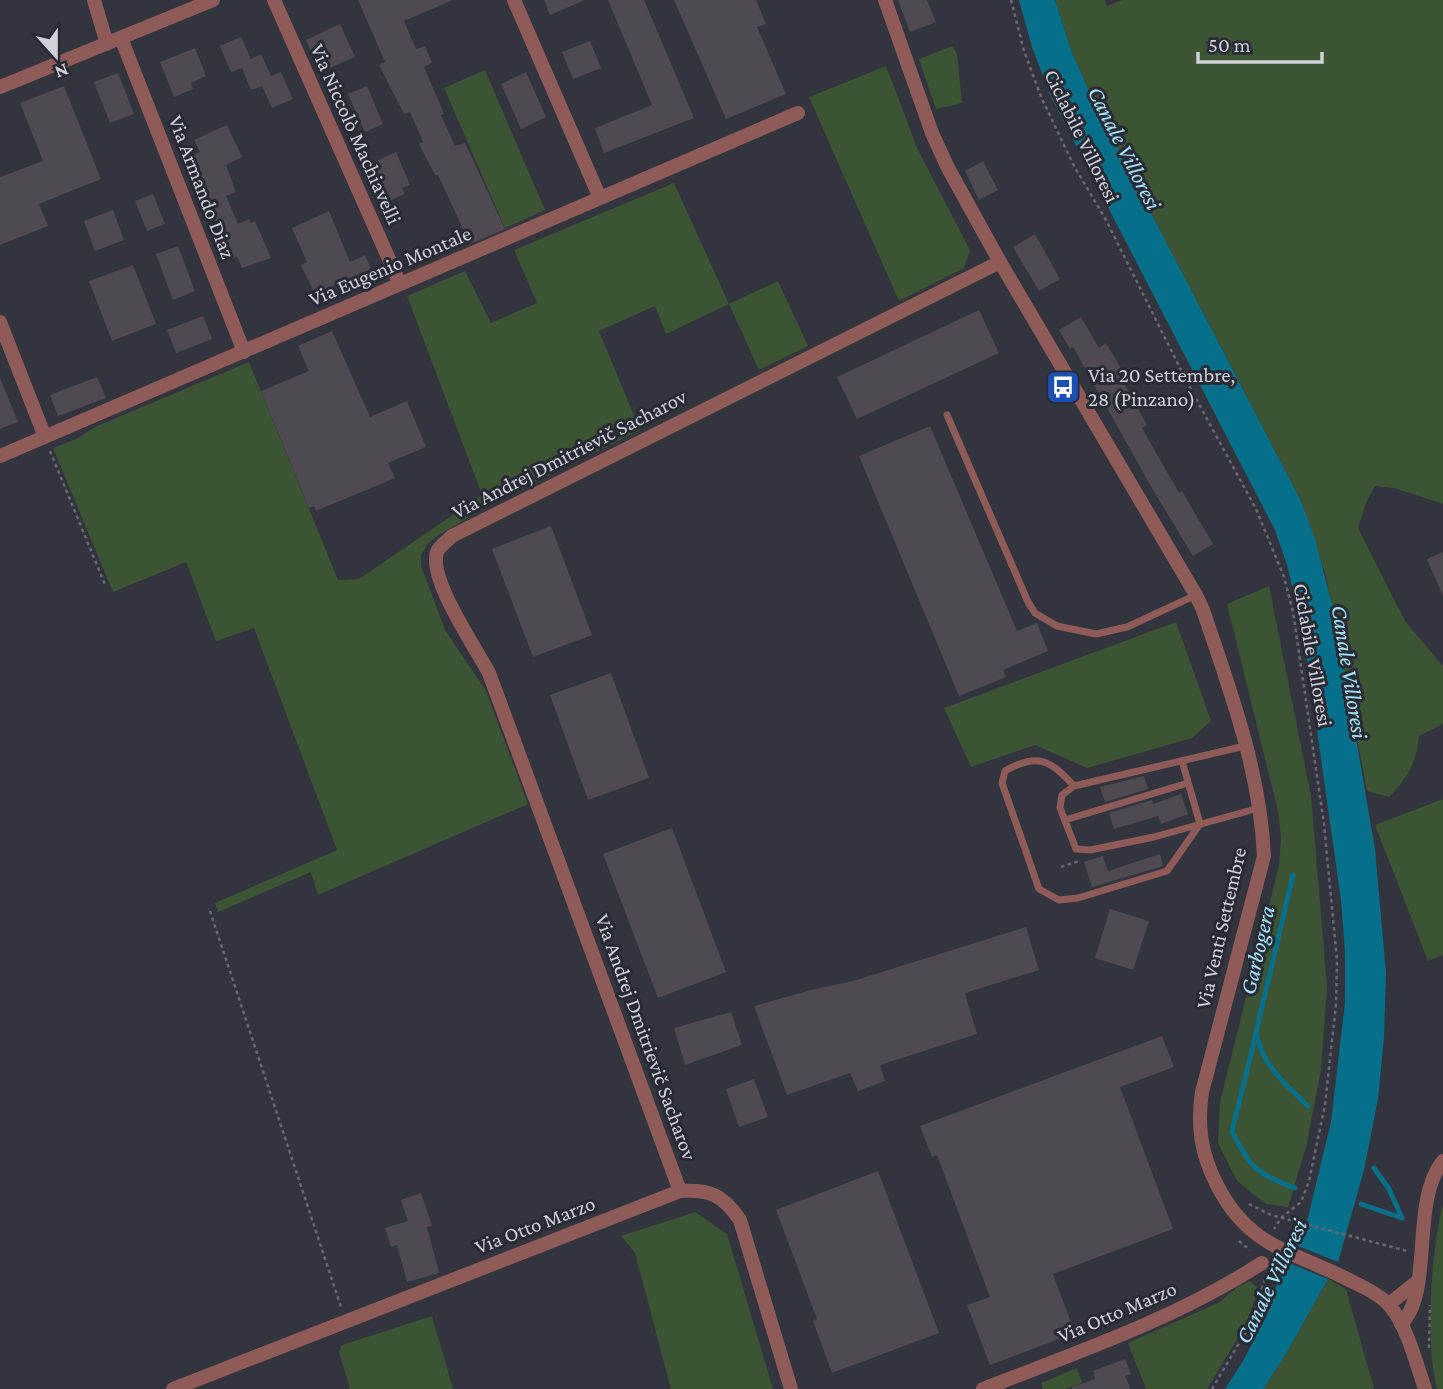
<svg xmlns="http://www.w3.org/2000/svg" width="1443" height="1389" viewBox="0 0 1443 1389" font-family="'Crimson Pro',serif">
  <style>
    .green { fill: #3c5334 }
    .water { fill: #066f8a }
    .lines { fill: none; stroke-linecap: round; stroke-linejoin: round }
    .stream { stroke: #066f8a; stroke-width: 5 }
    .building { fill: #4f4952 }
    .path { stroke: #686a73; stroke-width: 2.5; stroke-dasharray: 3.5 3.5; stroke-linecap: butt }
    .service { stroke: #8f5b58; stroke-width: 7 }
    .minor { stroke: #8f5b58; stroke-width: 14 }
    .tertiary { stroke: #8f5b58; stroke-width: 14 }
    .labels { text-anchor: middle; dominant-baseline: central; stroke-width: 6; stroke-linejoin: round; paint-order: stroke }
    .street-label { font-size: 21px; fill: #cfd1d8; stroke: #282b34 }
    .poi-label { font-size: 21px; fill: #cfd1d8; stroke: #282b34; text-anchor: start }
    .water-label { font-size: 23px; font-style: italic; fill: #a4e5fd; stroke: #282b34 }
  </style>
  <rect width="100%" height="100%" fill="#32353e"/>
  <path class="green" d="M 1055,0 L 1105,0 L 1107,6 L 1122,0 L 1443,0 L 1443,504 L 1394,488 L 1375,486 L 1367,501 L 1358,528 L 1405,621 L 1443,666 L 1443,724 L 1419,736 C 1417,762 1407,779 1389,797 L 1367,791 L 1326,576 L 1301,501 L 1101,117 L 1072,53 Z
    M 952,46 L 957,54 L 962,103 L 936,109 L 919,59 Z
    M 886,66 L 918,150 L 970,250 L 964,268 L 899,301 L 809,97 Z
    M 485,70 L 545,210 L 505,228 L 444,88 Z
    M 674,183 L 729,304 L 778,281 L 808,346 L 759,370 L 729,304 L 666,334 L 655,306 L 599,331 L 640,430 L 488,506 L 437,536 L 427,545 L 421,555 L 421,566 L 445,630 L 486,691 L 528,804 L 318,895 L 311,872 L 218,912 L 215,903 L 337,850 L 254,628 L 216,641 L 186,562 L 113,592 L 53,448 L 76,439 L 97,426 L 249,362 L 338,580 L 359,579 L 482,495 L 407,296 L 465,271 L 491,323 L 537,303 L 514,250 Z
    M 1269,586 L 1311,796 L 1327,987 L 1321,1070 L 1306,1147 L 1288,1207 L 1266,1204 L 1237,1181 L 1218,1143 L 1220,1102 L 1279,866 L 1281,837 L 1278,811 L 1227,604 Z
    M 1176,622 L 1211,721 L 1192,738 L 1087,768 L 1035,745 L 971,767 L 944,708 Z
    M 1443,799 L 1443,955 L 1428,961 L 1375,825 Z
    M 1443,1204 L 1443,1389 L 1437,1389 C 1425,1344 1431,1249 1443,1204 Z
    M 695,1212 L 727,1234 L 773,1389 L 671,1389 L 635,1253 L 621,1236 Z
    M 1328,1279 L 1346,1289 L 1374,1389 L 1263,1389 L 1286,1354 Z
    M 1250,1281 L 1258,1288 L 1248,1321 L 1207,1389 L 1146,1389 L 1128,1343 L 1218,1303 L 1239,1286 Z
    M 432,1316 L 453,1389 L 350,1389 L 339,1352 L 342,1345 Z
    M 1077,1368 L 1082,1383 L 1065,1389 L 1043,1389 L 1041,1383 Z"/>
  <path class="water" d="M 1019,0 L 1055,0 L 1072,53 L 1101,117 L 1301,501 L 1315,539 L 1335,616 L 1375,849 L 1386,973 L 1384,1037 L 1378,1099 L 1364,1170 L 1338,1262 L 1293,1244 L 1308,1217 L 1331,1122 L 1345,1003 L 1345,952 L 1341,900 L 1305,646 L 1288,568 L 1275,530 L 1050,95 L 1032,47 Z
    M 1284,1261 L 1328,1279 L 1286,1354 L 1263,1389 L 1225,1389 L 1243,1361 L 1267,1315 Z"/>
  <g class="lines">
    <path class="stream" d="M 1293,875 L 1256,1032 C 1263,1067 1284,1082 1308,1106
      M 1256,1034 L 1232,1131 C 1250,1168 1257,1174 1295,1188
      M 1374,1168 L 1389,1189 L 1402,1218
      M 1361,1204 L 1402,1218"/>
  </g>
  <path class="building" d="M 358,0 L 453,0 L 404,21 L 416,49 L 425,46 L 432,63 L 424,67 L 444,114 L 441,115 L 455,146 L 465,143 L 505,229 L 470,244 L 438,175 L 435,175 L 419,144 L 423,142 L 410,112 L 404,114 L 379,65 L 385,62 Z
    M 544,0 L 585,0 L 550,15 Z
    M 608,0 L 644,0 L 694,118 L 604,153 L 595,128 L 652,105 Z
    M 674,0 L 756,0 L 766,24 L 757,27 L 786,94 L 726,119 Z
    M 898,0 L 927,0 L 936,22 L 910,32 Z
    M 340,24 L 355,57 L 320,72 L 306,40 Z
    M 241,37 L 251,59 L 261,54 L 271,76 L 281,72 L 293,99 L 272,108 L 262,86 L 251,90 L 242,68 L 231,72 L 220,46 Z
    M 590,41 L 601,68 L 573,79 L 562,52 Z
    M 195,48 L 206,76 L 191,83 L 193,89 L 174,97 L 160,62 Z
    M 526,72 L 546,117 L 521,129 L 501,84 Z
    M 118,73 L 134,114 L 110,123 L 94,82 Z
    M 64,86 L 101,179 L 39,204 L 48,226 L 0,245 L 0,177 L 43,161 L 20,103 Z
    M 367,86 L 383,124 L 365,132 L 348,94 Z
    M 227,125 L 242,157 L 226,165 L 236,192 L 226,196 L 238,224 L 249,219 L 251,223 L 255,221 L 271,258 L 242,268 L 237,257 L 232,259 L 213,216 L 207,219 L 195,191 L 200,189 L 185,159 L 200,152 L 194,140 Z
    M 396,152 L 410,185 L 402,188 L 405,194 L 384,203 L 368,165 Z
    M 983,161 L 998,190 L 979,200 L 965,171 Z
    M 153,194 L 165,224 L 147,231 L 135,201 Z
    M 113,210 L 124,240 L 95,251 L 84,221 Z
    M 329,211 L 350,262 L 365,255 L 371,269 L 315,294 L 301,265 L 307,262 L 292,228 Z
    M 1035,234 L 1060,279 L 1039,291 L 1013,247 Z
    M 178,246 L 195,291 L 173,300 L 156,254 Z
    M 133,265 L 156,324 L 112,341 L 89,281 Z
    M 979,310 L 999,353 L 857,419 L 837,377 Z
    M 203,316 L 212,339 L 176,353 L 167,330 Z
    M 1081,317 L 1099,348 L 1106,343 L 1123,372 L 1119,374 L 1147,425 L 1142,428 L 1179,493 L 1182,491 L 1213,544 L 1193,556 L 1153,490 L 1073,347 L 1070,349 L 1059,330 Z
    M 332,331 L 370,417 L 407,401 L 426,447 L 388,463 L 395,478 L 316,511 L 314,506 L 309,508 L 261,391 L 309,371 L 298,346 Z
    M 97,377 L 106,398 L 58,416 L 50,395 Z
    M 0,378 L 18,422 L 0,429 Z
    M 930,426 L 1017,631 L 1037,623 L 1048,651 L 1003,670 L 1006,677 L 959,696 L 859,456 Z
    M 551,526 L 592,635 L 533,657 L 492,549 Z
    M 1443,552 L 1443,596 L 1427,559 Z
    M 611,673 L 649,778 L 588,800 L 550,695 Z
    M 1144,776 L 1148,789 L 1105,802 L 1100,787 Z
    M 1181,794 L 1188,814 L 1161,824 L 1158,816 L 1114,829 L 1109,813 L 1152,800 L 1153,804 Z
    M 672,828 L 726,972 L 658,998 L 603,854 Z
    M 1160,854 L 1163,866 L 1092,887 L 1084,862 L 1103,856 L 1108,871 Z
    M 1110,909 L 1149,921 L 1133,970 L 1095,958 Z
    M 1026,927 L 1039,970 L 965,993 L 977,1034 L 880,1065 L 885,1081 L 858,1091 L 850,1073 L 787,1095 L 754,1006 L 815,989 L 853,981 Z
    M 731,1012 L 742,1045 L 685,1065 L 674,1028 Z
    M 1162,1036 L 1174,1067 L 1120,1087 L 1173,1229 L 1053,1274 L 1075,1333 L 990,1365 L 967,1305 L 990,1297 L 937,1155 L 932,1157 L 920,1126 Z
    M 754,1079 L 768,1117 L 739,1127 L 726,1089 Z
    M 878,1171 L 939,1333 L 832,1373 L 813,1321 L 817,1319 L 776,1210 Z
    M 421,1193 L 432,1226 L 427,1227 L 439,1273 L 407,1282 L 397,1245 L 391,1247 L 385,1228 L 408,1221 L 401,1200 Z
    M 1125,1359 L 1131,1374 L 1125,1376 L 1131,1389 L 1072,1389 L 1072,1387 L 1095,1379 L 1093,1371 Z"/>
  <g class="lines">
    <path class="path" d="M 1011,0 L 1024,51 L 1042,99 L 1074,166 L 1106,220 L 1188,384 L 1256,509 L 1284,577 L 1293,612 L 1324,824 L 1337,960 L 1336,1004 L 1325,1105 L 1309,1181 L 1301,1202 L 1281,1218 L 1274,1229
      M 50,451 L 106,587
      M 1061,867 L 1079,861
      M 210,911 L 341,1307
      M 1249,1204 L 1271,1215 L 1407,1251
      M 1239,1241 L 1250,1250
      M 1429,1348 L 1430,1305
      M 1212,1389 L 1251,1323 L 1265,1279"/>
    <path class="service" d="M 947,415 L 1028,602 L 1035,613 L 1057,626 L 1096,634 L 1127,627 L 1196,595
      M 1245,746 L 1074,786 L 1062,795 L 1060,808 L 1076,849 L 1090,850 L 1154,837 L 1259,808
      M 1074,786 C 1050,760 1038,752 1005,771 L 1002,783 L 1039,889 L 1059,900 L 1078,898 L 1167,871 L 1200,824 L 1182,761
      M 1065,820 L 1188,783"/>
    <path class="minor" d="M 94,0 L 107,44
      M 274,0 L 400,284
      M 514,0 L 600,198
      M 121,38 L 244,352
      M 0,87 L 213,0
      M 0,322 L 45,437
      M 0,456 L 798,113
      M 680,1191 L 489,673 C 476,648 428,579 437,552 C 440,545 447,541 452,536 L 1000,262
      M 1389,1304 L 1418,1281
      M 1401,1324 C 1434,1292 1410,1201 1443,1161
      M 173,1389 L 680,1191 C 710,1189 723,1195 740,1220 L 791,1389
      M 983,1389 C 1078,1352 1175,1319 1262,1263"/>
    <path class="tertiary" d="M 885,0 L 932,133 L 948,168 L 1000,262 L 1196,595 L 1203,610 C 1230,690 1260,770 1264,856 L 1202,1092 C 1197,1126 1201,1154 1217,1185 C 1250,1250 1295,1251 1353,1282 C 1366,1288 1380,1295 1389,1305 C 1406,1323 1417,1365 1425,1389"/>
  </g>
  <defs>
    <g id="bus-square" transform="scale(1.75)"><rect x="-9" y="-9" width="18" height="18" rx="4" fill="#1a4fb4" stroke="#282b34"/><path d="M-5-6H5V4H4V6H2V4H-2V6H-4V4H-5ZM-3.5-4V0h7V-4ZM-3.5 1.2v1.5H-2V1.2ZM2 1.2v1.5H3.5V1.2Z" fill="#fff"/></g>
  </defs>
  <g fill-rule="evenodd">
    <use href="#bus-square" x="1063" y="387"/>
  </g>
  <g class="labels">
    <g class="street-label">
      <text transform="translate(356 134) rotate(66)">Via Niccolò Machiavelli</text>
      <text transform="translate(1082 136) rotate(64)">Ciclabile Villoresi</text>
      <text transform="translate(202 187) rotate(69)">Via Armando Diaz</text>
      <text transform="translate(390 266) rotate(-23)">Via Eugenio Montale</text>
      <text transform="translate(569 454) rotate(-27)">Via Andrej Dmitrievič Sacharov</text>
      <text transform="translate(1313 655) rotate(80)">Ciclabile Villoresi</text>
      <text transform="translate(1221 928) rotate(-77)">Via Venti Settembre</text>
      <text transform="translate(646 1037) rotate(70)">Via Andrej Dmitrievič Sacharov</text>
      <text transform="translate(535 1225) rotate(-21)">Via Otto Marzo</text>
      <text transform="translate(1117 1312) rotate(-23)">Via Otto Marzo</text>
    </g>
    <g class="poi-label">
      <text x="1088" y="375">Via 20 Settembre,<tspan x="1088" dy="24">28 (Pinzano)</tspan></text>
    </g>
    <g class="water-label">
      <text transform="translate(1125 148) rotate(63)">Canale Villoresi</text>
      <text transform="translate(1350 672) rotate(81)">Canale Villoresi</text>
      <text transform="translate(1257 950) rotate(-77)">Garbogera</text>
      <text transform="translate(1271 1281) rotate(-64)">Canale Villoresi</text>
    </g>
  </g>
  <g transform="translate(56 56) rotate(159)" stroke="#282b34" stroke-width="5" paint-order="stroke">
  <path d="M0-5L12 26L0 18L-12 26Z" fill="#cfd1d8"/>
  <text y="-10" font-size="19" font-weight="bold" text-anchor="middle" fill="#cfd1d8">N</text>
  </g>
  <path d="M1198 52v10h124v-10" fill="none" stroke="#cfd1d8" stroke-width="3.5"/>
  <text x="1208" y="52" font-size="21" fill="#cfd1d8" stroke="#282b34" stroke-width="5" paint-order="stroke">50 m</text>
</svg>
